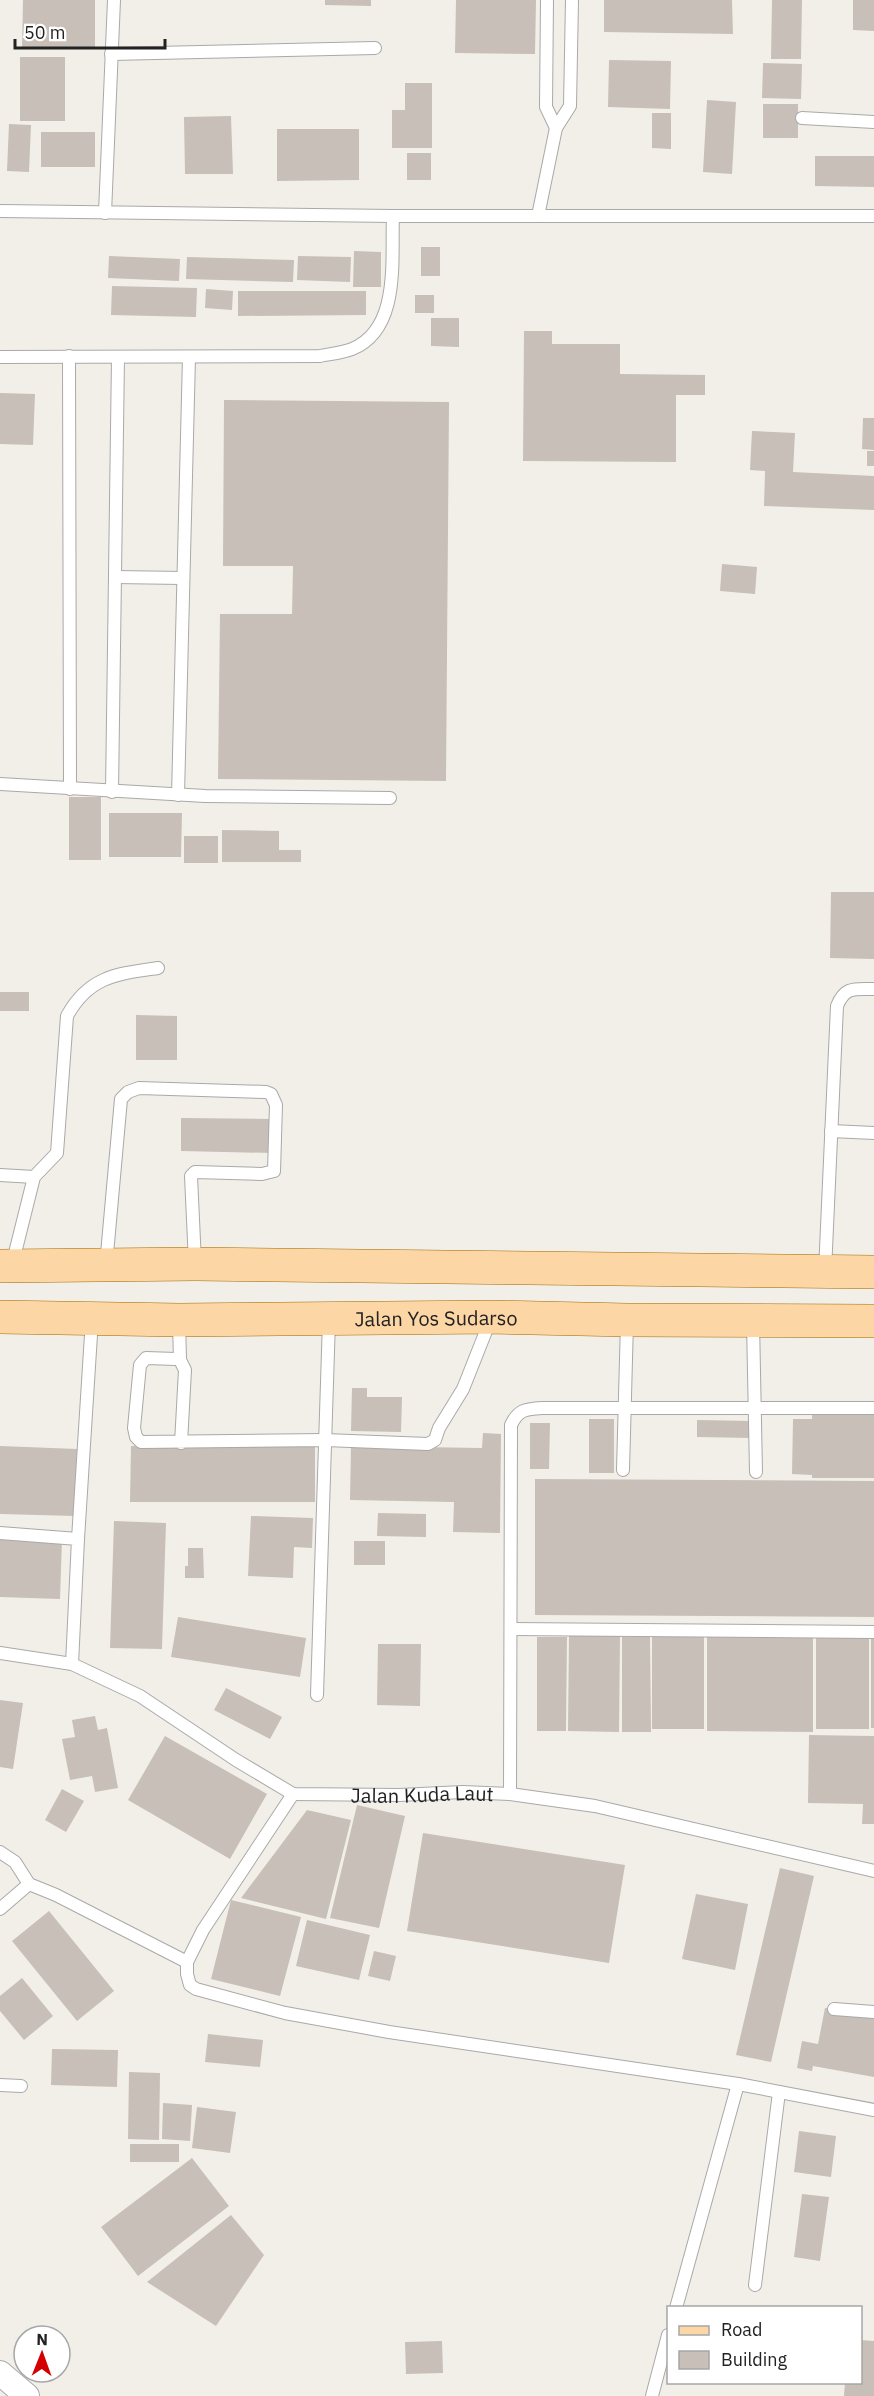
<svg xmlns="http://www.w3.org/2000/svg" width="874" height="2396" viewBox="0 0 874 2396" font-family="'IBM Plex Sans',sans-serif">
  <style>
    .building { fill: #c7bfb8 }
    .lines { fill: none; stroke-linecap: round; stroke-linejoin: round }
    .service-casing { stroke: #a9a9a9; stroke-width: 14 }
    .minor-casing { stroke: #a9a9a9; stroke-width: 26 }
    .primary-casing { stroke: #a06b00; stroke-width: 34 }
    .service { stroke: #fff; stroke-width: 12 }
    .minor { stroke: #fff; stroke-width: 24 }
    .primary { stroke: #fcd6a4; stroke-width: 33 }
    .labels { text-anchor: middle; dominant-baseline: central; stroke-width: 4.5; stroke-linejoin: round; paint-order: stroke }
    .street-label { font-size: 20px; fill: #222; stroke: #fff }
  </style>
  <rect width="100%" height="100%" fill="#f2efe9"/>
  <path class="building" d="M 23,0 L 95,0 L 95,49 L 22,49 Z
    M 325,0 L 371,0 L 371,6 L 325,5 Z
    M 456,0 L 536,0 L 535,54 L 455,53 Z
    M 604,0 L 732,0 L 733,34 L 604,32 Z
    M 772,0 L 802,0 L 801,59 L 771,59 Z
    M 853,0 L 874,0 L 874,31 L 853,30 Z
    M 20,57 L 65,57 L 65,121 L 20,121 Z
    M 609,60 L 671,61 L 670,109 L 608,107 Z
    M 763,63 L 802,64 L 801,99 L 762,98 Z
    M 405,83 L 432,83 L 432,148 L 392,148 L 392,110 L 405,110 Z
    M 707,100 L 736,102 L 732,174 L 703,172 Z
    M 763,104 L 798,104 L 798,138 L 763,138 Z
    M 652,113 L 671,113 L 671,149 L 652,148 Z
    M 231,116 L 233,174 L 185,174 L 184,117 Z
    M 9,124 L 31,125 L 29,172 L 7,171 Z
    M 277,129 L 359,129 L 359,180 L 277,181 Z
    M 41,132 L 95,132 L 95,167 L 41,167 Z
    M 407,153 L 431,153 L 431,180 L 407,180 Z
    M 815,156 L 874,156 L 874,187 L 815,186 Z
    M 421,247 L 440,247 L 440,276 L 421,276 Z
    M 354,251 L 381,252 L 381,287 L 353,287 Z
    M 109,256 L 180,259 L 179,281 L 108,278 Z
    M 298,256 L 351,257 L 350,282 L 297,280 Z
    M 187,257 L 294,260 L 293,282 L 186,279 Z
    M 112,286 L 197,288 L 196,317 L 111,315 Z
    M 206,289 L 233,291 L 232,310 L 205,308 Z
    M 238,291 L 366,291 L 366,315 L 238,316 Z
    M 415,295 L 434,295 L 434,313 L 415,313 Z
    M 431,318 L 459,318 L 459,347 L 431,346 Z
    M 524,331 L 552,331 L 552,344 L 620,344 L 620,374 L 705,375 L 705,395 L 676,395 L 676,462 L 523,461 Z
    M 0,393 L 35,394 L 33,445 L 0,444 Z
    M 224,400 L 449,402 L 446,781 L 218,779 L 220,614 L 292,614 L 293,566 L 223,566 Z
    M 863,418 L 874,418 L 874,450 L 862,449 Z
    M 752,431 L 795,433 L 793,472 L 874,476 L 874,510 L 764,506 L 765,471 L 750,470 Z
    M 867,451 L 874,451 L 874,466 L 867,466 Z
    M 722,564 L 757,567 L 755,594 L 720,591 Z
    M 69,797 L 101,797 L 101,860 L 69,860 Z
    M 109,813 L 182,813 L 181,857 L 109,857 Z
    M 222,830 L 279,831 L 279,850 L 301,850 L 301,862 L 222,862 Z
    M 184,836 L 218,836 L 218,863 L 184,863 Z
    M 831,892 L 874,892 L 874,959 L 830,958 Z
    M 0,992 L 29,992 L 29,1011 L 0,1011 Z
    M 136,1015 L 177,1016 L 177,1060 L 136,1060 Z
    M 181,1118 L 273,1119 L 273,1153 L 181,1151 Z
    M 352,1388 L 367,1388 L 367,1397 L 402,1397 L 401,1432 L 351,1431 Z
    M 812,1411 L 874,1411 L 874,1478 L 812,1478 L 812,1475 L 792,1474 L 793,1419 L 812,1419 Z
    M 589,1419 L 614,1419 L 614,1473 L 589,1473 Z
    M 697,1420 L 752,1421 L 751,1438 L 697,1437 Z
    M 530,1423 L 550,1423 L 549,1469 L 530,1469 Z
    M 483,1433 L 501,1434 L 500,1533 L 453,1532 L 454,1502 L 350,1500 L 351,1446 L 482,1448 Z
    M 0,1446 L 77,1449 L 75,1516 L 0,1514 Z
    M 131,1446 L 315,1446 L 315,1502 L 130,1502 Z
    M 535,1479 L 874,1481 L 874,1617 L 535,1615 Z
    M 378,1513 L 426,1514 L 426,1537 L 377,1536 Z
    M 251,1516 L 313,1518 L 312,1548 L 294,1547 L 293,1578 L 248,1576 Z
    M 114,1521 L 166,1523 L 162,1649 L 110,1648 Z
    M 0,1537 L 62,1539 L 60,1599 L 0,1597 Z
    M 354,1541 L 385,1541 L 385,1565 L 354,1565 Z
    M 188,1548 L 203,1548 L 204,1578 L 185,1578 L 185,1566 L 188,1566 Z
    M 178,1617 L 306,1638 L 300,1677 L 171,1657 Z
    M 569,1635 L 620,1636 L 619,1732 L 568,1731 Z
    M 537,1637 L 567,1637 L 566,1731 L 537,1731 Z
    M 622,1637 L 650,1637 L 651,1732 L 622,1732 Z
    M 652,1637 L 704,1637 L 704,1729 L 652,1729 Z
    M 707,1637 L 813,1638 L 813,1732 L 707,1731 Z
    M 816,1637 L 869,1638 L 869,1729 L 816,1729 Z
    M 871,1638 L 874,1638 L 874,1728 L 871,1728 Z
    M 378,1644 L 421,1644 L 420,1706 L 377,1705 Z
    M 226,1688 L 282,1717 L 270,1739 L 214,1710 Z
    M 0,1700 L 23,1703 L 13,1769 L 0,1767 Z
    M 95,1716 L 98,1730 L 107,1728 L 118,1788 L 95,1792 L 92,1776 L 70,1780 L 62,1739 L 75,1737 L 72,1720 Z
    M 809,1735 L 874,1736 L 874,1824 L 862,1824 L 863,1804 L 808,1803 Z
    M 165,1736 L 267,1794 L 230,1859 L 128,1800 Z
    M 62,1789 L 84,1801 L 66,1832 L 45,1820 Z
    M 357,1805 L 405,1816 L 379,1928 L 330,1918 Z
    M 307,1810 L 351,1820 L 326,1919 L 241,1898 Z
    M 423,1833 L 625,1865 L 609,1963 L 407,1931 Z
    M 780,1868 L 814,1876 L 771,2062 L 736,2055 Z
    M 696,1894 L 748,1904 L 735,1970 L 682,1959 Z
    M 231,1900 L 301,1917 L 280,1996 L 211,1979 Z
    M 49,1911 L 114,1991 L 77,2021 L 12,1941 Z
    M 307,1920 L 370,1935 L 359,1980 L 296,1966 Z
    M 374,1951 L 396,1956 L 390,1981 L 368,1976 Z
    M 22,1978 L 53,2016 L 24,2040 L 0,2011 L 0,1996 Z
    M 825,2008 L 874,2017 L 874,2077 L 813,2066 L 812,2071 L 797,2068 L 802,2041 L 818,2044 Z
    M 208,2034 L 263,2040 L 260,2067 L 205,2062 Z
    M 52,2049 L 118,2050 L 117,2087 L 51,2085 Z
    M 129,2072 L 160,2073 L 159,2140 L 128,2139 Z
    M 163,2103 L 192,2105 L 190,2141 L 162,2139 Z
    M 197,2107 L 236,2112 L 230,2153 L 192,2148 Z
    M 799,2131 L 836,2136 L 831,2177 L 794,2172 Z
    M 130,2144 L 179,2144 L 179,2162 L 130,2162 Z
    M 192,2158 L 229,2206 L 138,2276 L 101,2227 Z
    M 802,2194 L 829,2197 L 820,2261 L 794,2257 Z
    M 231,2215 L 264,2255 L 216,2326 L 147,2282 Z
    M 860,2340 L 874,2341 L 874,2396 L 844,2396 L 845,2382 L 860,2382 Z
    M 442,2341 L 443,2373 L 406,2374 L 405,2342 Z"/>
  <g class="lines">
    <g class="service-casing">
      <g id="service">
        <path d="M 547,0 L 546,107 L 556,128"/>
        <path d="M 111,54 L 375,48"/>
        <path d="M 802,118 L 874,122"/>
        <path d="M 0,211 L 393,216 L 874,216"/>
        <path d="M 105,213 L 114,0"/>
        <path d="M 538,216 L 556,128 L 570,106 L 572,0"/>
        <path d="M 69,356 L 70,789"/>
        <path d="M 0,357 L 320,356 C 330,354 342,353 352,349 C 401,329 391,259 393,216"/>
        <path d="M 115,577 L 183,578"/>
        <path d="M 0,784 L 205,796 L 390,798"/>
        <path d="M 112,792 L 118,357"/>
        <path d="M 178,795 L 189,357"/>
        <path d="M 831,1131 L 874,1133"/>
        <path d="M 0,1175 L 34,1177"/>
        <path d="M 12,1265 L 34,1177 L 57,1153 L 67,1016 C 89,976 117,974 158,968"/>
        <path d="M 106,1265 L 121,1099 L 128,1092 L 139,1088 L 266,1092 L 271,1094 L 276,1105 L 274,1171 L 262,1174 L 195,1172 L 191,1176 L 195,1263"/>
        <path d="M 825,1271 L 837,1006 C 845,986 855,989 874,989"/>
        <path d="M 179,1322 L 180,1360"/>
        <path d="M 753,1322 L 756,1472"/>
        <path d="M 181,1443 L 185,1370 L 180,1360 L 176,1359 L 146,1358 L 140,1365 L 134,1428 L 136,1437 L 141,1442 L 325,1440 L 428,1444 L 435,1440 L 439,1428 L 463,1389 L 490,1321"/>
        <path d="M 623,1470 L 627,1322"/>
        <path d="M 0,1533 L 78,1539 L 72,1664"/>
        <path d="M 78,1539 L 92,1319"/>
        <path d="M 511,1629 L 874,1632"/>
        <path id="s1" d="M 0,1653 L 72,1664 L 140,1696 L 236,1760 L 293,1794 L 399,1795 L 463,1792 L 510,1794 L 595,1806 L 874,1871"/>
        <path d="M 317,1695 L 329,1320"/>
        <path d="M 293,1794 L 203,1930 L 187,1962 L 187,1974 L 190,1985 L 196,1989 L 285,2013 L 389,2032 L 738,2084 L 874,2110"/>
        <path d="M 510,1794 L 511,1425 C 518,1410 525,1409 542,1408 L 874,1408"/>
        <path d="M 0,1852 L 15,1862 L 29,1884 L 56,1895 L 187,1962"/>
        <path d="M 0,1909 L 29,1884"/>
        <path d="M 834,2009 L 874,2012"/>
        <path d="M 0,2085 L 21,2086"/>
        <path d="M 755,2285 L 779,2092"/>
        <path d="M 676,2308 L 738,2084"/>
        <path d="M 652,2396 L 668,2335"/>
      </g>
    </g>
    <g class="minor-casing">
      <path id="minor" d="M 0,2373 L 27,2396"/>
    </g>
    <g class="primary-casing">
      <g id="primary">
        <path d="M 0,1266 L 195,1264 L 874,1272"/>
        <path id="s2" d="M 0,1317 L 179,1320 L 491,1317 L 627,1320 L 874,1321"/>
      </g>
    </g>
    <use href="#service" class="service"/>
    <use href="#minor" class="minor"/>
    <use href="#primary" class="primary"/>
  </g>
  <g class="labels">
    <g class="street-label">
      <text stroke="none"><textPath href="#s2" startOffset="436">Jalan Yos Sudarso</textPath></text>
      <text stroke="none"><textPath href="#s1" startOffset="459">Jalan Kuda Laut</textPath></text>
    </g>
  </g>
  <rect x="667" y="2306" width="195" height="78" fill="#ffffff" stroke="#a7a7a7" stroke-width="1.5"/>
  <rect x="679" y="2326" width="30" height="9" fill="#fcd6a4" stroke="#a7a7a7" stroke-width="1.5"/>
  <text x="721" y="2336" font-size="18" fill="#222222">Road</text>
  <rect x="679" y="2351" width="30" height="18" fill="#c7bfb8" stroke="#a7a7a7" stroke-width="1.5"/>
  <text x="721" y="2366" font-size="18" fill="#222222">Building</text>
  <g transform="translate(42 2354) rotate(1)"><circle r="28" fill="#ffffff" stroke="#a7a7a7" stroke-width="1.5"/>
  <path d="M0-4.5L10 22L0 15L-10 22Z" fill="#d40000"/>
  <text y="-9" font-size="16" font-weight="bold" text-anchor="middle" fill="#222222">N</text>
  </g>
  <path d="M15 39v9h150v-9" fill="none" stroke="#222222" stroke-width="3"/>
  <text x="24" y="39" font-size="18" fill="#222222" stroke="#ffffff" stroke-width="4.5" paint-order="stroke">50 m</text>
</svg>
